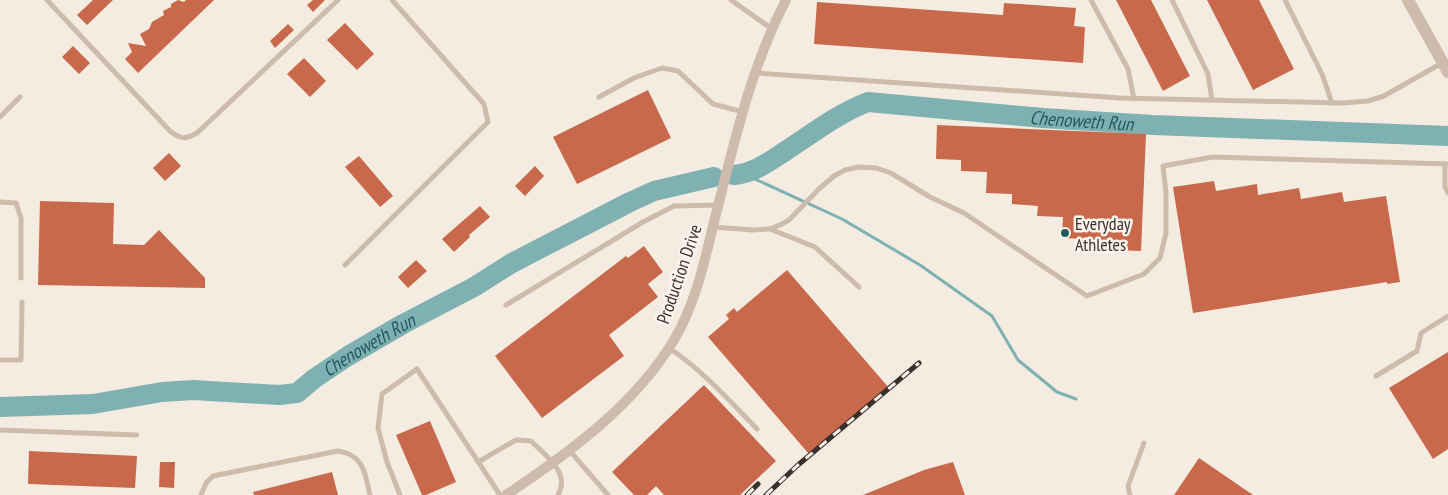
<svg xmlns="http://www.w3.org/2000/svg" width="1448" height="495" viewBox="0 0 1448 495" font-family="'PT Sans Narrow',sans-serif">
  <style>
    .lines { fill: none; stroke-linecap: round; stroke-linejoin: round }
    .stream { stroke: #7fb0b2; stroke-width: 3 }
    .river { stroke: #7fb0b2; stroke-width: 20 }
    .building { fill: #c8694b }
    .service { stroke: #cdbbac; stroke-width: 5 }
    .minor { stroke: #cdbbac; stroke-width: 10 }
    .tertiary { stroke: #cdbbac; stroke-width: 12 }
    .rail-casing { stroke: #3b302b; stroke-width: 5 }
    .rail { stroke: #fbf5ee; stroke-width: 3; stroke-dasharray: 9; stroke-linecap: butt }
    .poi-dot { fill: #1f5a5e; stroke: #fbf5ee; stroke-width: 2 }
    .labels { text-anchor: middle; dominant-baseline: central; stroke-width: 5; stroke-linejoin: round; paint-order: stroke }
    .poi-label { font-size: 18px; fill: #3b302b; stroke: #fbf5ee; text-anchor: start }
    .street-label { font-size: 18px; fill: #3b302b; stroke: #fbf5ee }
    .water-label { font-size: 19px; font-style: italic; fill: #1f5a5e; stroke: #fbf5ee }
  </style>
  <rect width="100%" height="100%" fill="#f4ebe1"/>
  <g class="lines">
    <path class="stream" d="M 744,174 L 842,219 L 920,265 L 992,316 L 1018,360 L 1057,392 L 1076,399"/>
    <g class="river">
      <path id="s1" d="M 734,175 C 755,173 770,161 787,150 C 813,133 839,113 868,102 L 1043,118 L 1153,125 L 1448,136"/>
      <path id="s2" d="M 0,407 L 93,404 L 162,392 L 193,390 L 279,395 L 297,393 L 315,378 L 348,356 L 403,324 L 474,287 L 512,263 L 630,202 L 654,191 L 714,177"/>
    </g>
  </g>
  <path class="building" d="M 93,0 L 113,0 L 87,25 L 77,15 Z
    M 178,0 L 184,2 L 186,0 L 214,0 L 138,73 L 125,59 L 132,52 L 128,43 L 146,46 L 140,34 L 149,29 L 152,22 L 164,15 L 163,11 L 171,7 L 171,4 Z
    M 313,0 L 325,0 L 313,12 L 307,5 Z
    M 1116,0 L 1151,0 L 1190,76 L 1163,91 Z
    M 1207,0 L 1259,0 L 1294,69 L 1253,90 Z
    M 817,2 L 1003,15 L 1004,3 L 1076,8 L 1074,26 L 1085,27 L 1083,63 L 814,44 Z
    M 345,23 L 374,54 L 357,70 L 327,40 Z
    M 288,24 L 294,30 L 275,48 L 270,41 Z
    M 73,46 L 90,63 L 79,74 L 62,57 Z
    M 304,58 L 326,81 L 310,97 L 287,74 Z
    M 648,90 L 671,138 L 577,184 L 553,137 Z
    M 937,125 L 1146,134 L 1141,251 L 1087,249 L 1088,239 L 1062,238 L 1063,217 L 1037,216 L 1038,206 L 1012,204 L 1012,194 L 986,193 L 987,172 L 961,171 L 961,160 L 936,159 Z
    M 169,153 L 181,166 L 165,181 L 153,168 Z
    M 359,156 L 393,196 L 380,207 L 345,167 Z
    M 535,166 L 544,176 L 525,196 L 515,186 Z
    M 1214,181 L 1216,191 L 1257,184 L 1258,195 L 1299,188 L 1301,199 L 1342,192 L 1344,202 L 1386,196 L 1400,282 L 1387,284 L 1387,282 L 1193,313 L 1173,187 Z
    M 40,201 L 114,203 L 113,244 L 144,245 L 159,230 L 205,278 L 205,288 L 38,285 Z
    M 480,206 L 490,217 L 469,235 L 470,237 L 454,252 L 442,239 Z
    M 644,246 L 663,272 L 648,284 L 658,297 L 609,335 L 624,356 L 542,418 L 495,356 L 626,256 L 628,258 Z
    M 416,260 L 427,271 L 408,288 L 398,277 Z
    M 787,270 L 889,388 L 809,454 L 708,337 L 729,319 L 726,315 L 734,308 L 737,312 Z
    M 1448,352 L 1448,449 L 1433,459 L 1389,388 Z
    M 704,385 L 776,461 L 740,495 L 664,495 L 656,486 L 647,495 L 634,495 L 612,472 Z
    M 430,421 L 456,482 L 426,495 L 422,495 L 396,435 Z
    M 29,451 L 137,456 L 135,488 L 28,484 Z
    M 1199,458 L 1253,495 L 1174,495 Z
    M 160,462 L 175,462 L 174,488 L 159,487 Z
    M 953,462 L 965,495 L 863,495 L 924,470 Z
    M 332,472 L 338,495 L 254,495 L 253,492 Z"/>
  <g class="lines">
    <path class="service" d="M 47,0 L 170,131 C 180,139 185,140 197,133 L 338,0
      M 731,0 L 772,29
      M 1091,0 L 1128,69 L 1134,99
      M 1172,0 L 1208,74 L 1212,100
      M 1285,0 L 1322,74 L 1332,103
      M 756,73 L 1120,98 L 1343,103 L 1368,101 L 1384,96 L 1442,63
      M 599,97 L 634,78 L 662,68 L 678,71 L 713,104 L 743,112
      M 0,117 L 20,97
      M 1445,164 L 1445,187 L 1448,193
      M 0,202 L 16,203 L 21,218 L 21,278
      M 713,227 L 753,230 L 769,229 L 780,225 L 789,220 L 819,189 L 834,176 L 845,170 L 859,167 L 876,168 L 891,173 L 930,197 L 964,213 L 1087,296 L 1144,274 L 1160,258 L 1166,233 L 1166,193 L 1163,166 L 1213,157 L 1448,164
      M 770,229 L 815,247 L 859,287
      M 345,265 L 488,122 L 484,104 L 392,0
      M 506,305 L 643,222 L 674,206 L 719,205
      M 669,348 C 702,370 729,400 757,429
      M 0,360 L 21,360 L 22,302
      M 1376,376 L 1417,351 L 1421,333 L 1448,316
      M 0,430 L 137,435
      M 569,450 L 608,495
      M 478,462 L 516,440 L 531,441 C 545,455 571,473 558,495
      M 201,495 L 206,483 L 213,476 L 338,451 C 364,455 365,473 370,495
      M 400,495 L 387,462 L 378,428 L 382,394 L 417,369 L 500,495
      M 1130,495 L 1128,486 L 1144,443"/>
    <path class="minor" d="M 506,495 C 569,453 635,405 674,340 C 696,303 705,259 715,218 C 734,144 750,69 786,0"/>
    <path class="tertiary" d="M 1408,0 L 1448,72"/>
    <g class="rail-casing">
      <path id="rail" d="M 747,495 L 758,484
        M 766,495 L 798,465 L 919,363"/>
    </g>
    <use href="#rail" class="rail"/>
  </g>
  <circle class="poi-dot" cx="1065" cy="233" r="5"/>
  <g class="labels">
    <g class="poi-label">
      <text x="1075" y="223">Everyday<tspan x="1075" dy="21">Athletes</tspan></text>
    </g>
    <g class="street-label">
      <text transform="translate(679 274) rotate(-71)">Production Drive</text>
    </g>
    <g class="water-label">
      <text stroke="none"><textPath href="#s1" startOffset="368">Chenoweth Run</textPath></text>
      <text stroke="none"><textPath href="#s2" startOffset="385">Chenoweth Run</textPath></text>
    </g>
  </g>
</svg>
